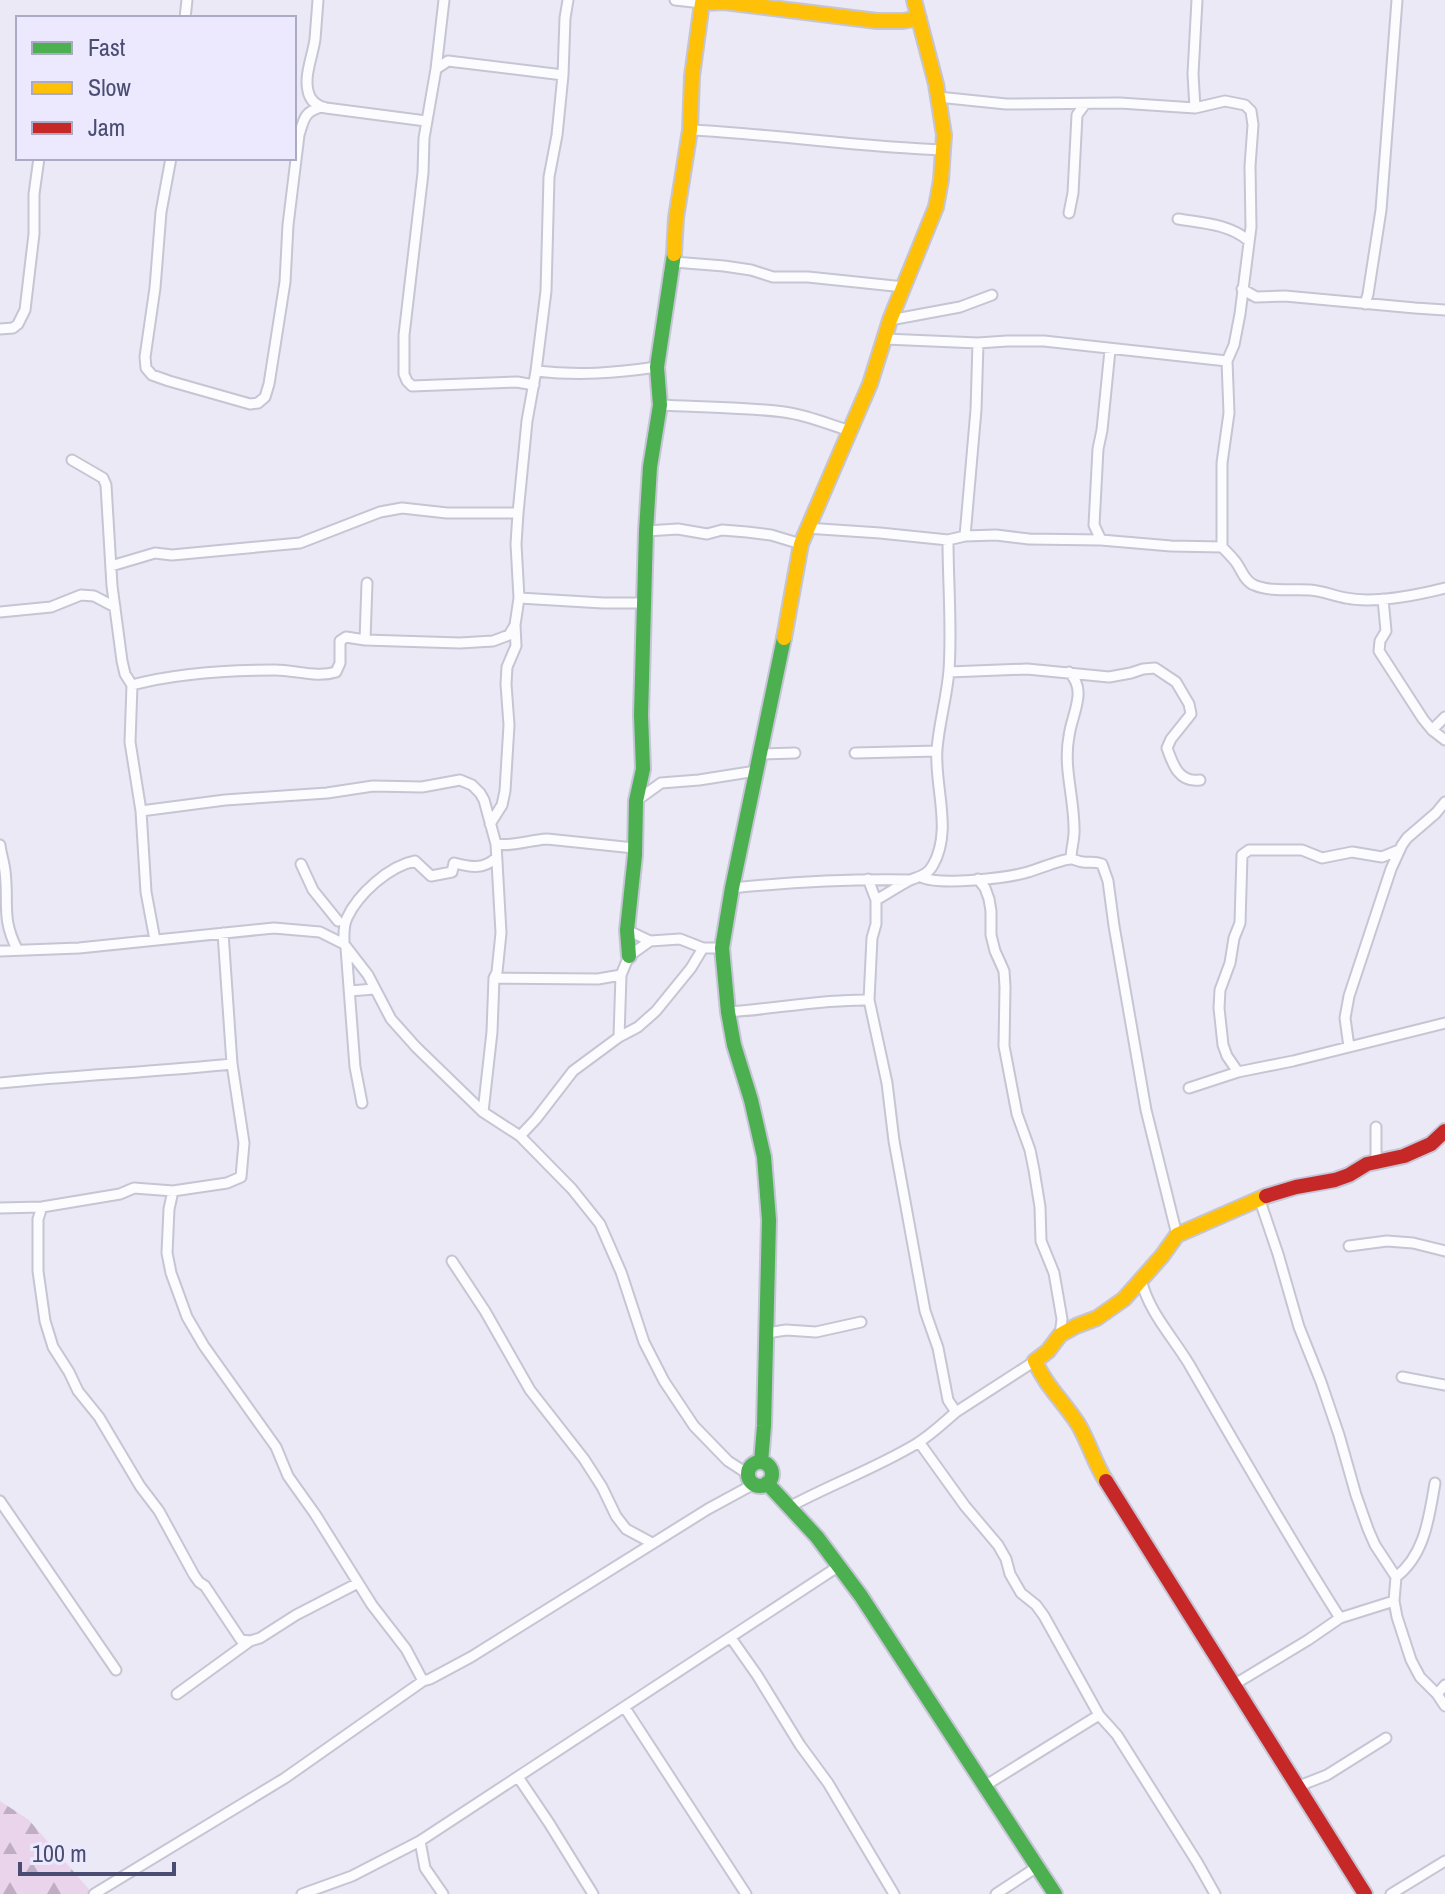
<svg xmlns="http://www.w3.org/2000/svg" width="1445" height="1894" viewBox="0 0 1445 1894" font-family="'Archivo Narrow',sans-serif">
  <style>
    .forest { fill: url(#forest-firs) }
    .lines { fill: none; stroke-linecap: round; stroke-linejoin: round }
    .street-casing { stroke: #c5c5d4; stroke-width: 13 }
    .fast-casing { stroke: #c6c5d6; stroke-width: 18 }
    .slow-casing { stroke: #c6c5d6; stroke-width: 18 }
    .jam-casing { stroke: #c6c5d6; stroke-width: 18 }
    .street { stroke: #fcfcfe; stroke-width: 9 }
    .fast { stroke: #4caf50; stroke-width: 14 }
    .slow { stroke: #ffc107; stroke-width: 14 }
    .jam { stroke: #c62828; stroke-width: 14 }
  </style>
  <defs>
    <pattern id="forest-firs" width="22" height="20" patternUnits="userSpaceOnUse" patternTransform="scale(2)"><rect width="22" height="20" fill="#e9d4eb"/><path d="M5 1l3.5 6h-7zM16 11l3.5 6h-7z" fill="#bfaec3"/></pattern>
  </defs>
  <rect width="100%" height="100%" fill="#eae9f5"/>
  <path class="forest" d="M 0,1801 L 29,1820 L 93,1894 L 0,1894 Z"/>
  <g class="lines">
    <g class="street-casing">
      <path id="street" d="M 318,0 C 317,13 316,26 315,39 C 313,55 304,75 308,91 C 310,101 317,106 326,108 L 426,121
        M 444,0 L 436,69 L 424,138 L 423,173 L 404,335 L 404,374 L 407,381 L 412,386 L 517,382 L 534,385
        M 675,0 L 702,3
        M 185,18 L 187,0
        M 436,69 L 448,61 L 563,75
        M 938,97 L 1006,104 L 1120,103 L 1195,108 L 1225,101 L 1245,105 L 1251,111 L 1253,125 L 1250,166 L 1251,227 L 1240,314 L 1234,345 L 1227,361 L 1229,413 L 1222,463 L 1222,547 C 1226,551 1231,556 1235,561 C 1241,568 1244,581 1254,585 C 1270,592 1292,589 1310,590 C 1323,591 1334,596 1346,598 C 1375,604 1417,595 1445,588
        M 1195,108 L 1193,74 L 1197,0
        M 690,130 C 775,134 859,147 944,150
        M 171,158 L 161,212 L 155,288 L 145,357 L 146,368 L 152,375 L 169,381 L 250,404 L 258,403 L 265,397 L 269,384 L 285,282 L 288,225 L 299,135 C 304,119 304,112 321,107
        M 1069,213 L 1073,193 L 1077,115 L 1085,104
        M 1178,219 C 1203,223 1229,224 1249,241
        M 674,262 L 724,266 L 751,270 L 773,277 L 808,277 L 904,287
        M 1242,289 L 1256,297 L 1285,296 L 1415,308 L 1445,310
        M 1365,304 L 1368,294 L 1381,210 L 1397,0
        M 890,320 L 960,307 L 992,295
        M 0,329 L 13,328 L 18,324 L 25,310 L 34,234 L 34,194 L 39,158
        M 885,339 L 978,343 L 1007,341 L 1044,341 L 1227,361
        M 536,371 C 579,376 615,373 657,367
        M 660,405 C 701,407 743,407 784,412 C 807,415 828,424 850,431
        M 72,460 L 103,478 L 106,485 L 112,586 L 122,661 L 125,674 L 132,685 L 130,742 L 141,811 L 146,892 L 155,940
        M 806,528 L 880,533 L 948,540 L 965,536 L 996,535 L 1029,539 L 1101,540 L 1171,546 L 1222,547
        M 646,531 L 678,529 L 707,534 L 722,530 L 747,532 L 771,535 L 801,544
        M 965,536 L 976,410 L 978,343
        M 1101,540 L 1094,525 L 1098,449 L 1102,430 L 1110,350
        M 111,566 L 155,553 L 172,555 L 300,543 L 380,512 L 402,508 L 447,513 L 518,513
        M 519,598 L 603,603 L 644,603
        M 1383,599 L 1386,631 L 1380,641 L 1379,651 L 1423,719 L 1432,730 L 1445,740
        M 0,612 L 51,607 L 81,595 L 94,596 L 115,607
        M 365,640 L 367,583
        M 949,672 L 1027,669 L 1109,677 L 1131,673 L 1143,669 L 1155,668 L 1176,682 L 1189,704 L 1191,714 L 1171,739 L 1167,748 C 1173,765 1179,783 1200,780
        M 1069,672 C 1088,691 1072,713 1069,736 C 1063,767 1074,797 1074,828 C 1075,838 1071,848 1071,859
        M 132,685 C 177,673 227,670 275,670 C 295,670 317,678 336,672 L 340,663 L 340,641 L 346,637 L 365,640 L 460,643 L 493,641 L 509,635 L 515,625 L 519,598 L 516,544 L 518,513 L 527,421 L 536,371 L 546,291 L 549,177 L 557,135 L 563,75 L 565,18 L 568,0
        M 1432,730 L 1445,717
        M 855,753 L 937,751
        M 760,754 L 795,753
        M 636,801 L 661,783 L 699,780 L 756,771
        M 141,811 L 225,800 L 327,793 L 373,786 L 422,787 L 460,780 L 472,785 L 480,793 L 484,800 L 496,844 L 501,933 L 497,972 L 494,978
        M 490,824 L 502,805 L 505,791 L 509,725 L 506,684 L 507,667 L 516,646 L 515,625
        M 496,844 C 513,847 529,840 547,839 L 634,848
        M 0,845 C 1,854 4,862 5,871 C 9,904 1,917 17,949
        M 301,864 L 313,890 L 338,921
        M 921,877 C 939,886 1008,878 1028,872 C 1039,869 1062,859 1071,859 C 1075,859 1079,862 1083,862 C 1090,863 1094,861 1102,864 L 1108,881 L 1114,926 L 1146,1110 L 1177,1235
        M 978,879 L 985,888 L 989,899 L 991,911 L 991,935 L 995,951 L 1004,971 L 1005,987 L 1004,1046 L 1017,1114 L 1030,1150 L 1034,1170 L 1040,1207 L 1041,1241 L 1054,1273 L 1062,1319 L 1060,1335
        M 732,888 C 791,882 850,879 910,880
        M 876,900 C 887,894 897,887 908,881 C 919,876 927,876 933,865 C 953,830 934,786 937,749 C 939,723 947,697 949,670 C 952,627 948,583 948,540
        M 627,930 L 650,941 L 680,939 L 703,948 L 722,948
        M 344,944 C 344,935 343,926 347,918 C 358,894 389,866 415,861 L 431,876 L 452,872 L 454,863 C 470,867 483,870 496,858
        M 346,948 L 355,1067 L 362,1103
        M 0,951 L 79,948 L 274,928 L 320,932 L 344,944 L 368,975 L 391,1019 L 416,1047 L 483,1112 L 520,1136 L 572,1189 L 600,1224 L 621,1272 L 644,1342 L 664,1381 L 694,1426 L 728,1461 L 748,1474
        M 350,991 L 374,989
        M 728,1012 C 775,1009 822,999 869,1000
        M 619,1037 L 621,975 L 629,956 L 650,941
        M 1349,1047 L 1345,1018 L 1349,996 L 1391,869 L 1402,845 L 1407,838 L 1436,813 L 1445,802
        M 1238,1072 L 1227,1056 L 1223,1045 L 1219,1008 L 1220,990 L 1230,963 L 1234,938 L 1240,923 L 1242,855 L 1249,850 L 1302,850 L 1322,858 L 1352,852 L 1382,857 L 1399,850
        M 0,1083 C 77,1075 155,1072 232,1064
        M 1189,1088 L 1238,1072 L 1293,1061 L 1445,1023
        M 483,1112 L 492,1032 L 494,978 L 598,979 L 621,975
        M 1376,1127 L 1376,1162
        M 520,1136 L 536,1119 L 573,1071 L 619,1037 L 638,1027 L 656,1011 L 691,968 L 703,948
        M 173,1191 L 169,1209 L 167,1253 L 171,1273 L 187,1317 L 204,1346 L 276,1447 L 288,1476 L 315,1514 L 372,1605 L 406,1649 L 423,1681 L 430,1679 L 471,1657 L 708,1509 L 754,1484
        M 1259,1198 L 1278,1254 L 1299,1327 L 1321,1382 L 1339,1435 L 1356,1495 L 1368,1529 L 1375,1545 L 1396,1577 L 1394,1601 L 1397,1617 L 1411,1660 L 1420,1677 L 1437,1694 L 1445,1706
        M 42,1207 L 38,1219 L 38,1271 L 45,1321 L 53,1347 L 69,1372 L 78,1391 L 99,1417 L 140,1486 L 159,1511 L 194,1575 L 199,1582 L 205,1586 L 241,1640 L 250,1641 L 260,1638 L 296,1615 L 358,1583
        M 0,1208 L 42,1207 L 120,1194 L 134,1188 L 173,1191 L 227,1183 L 241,1177 L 244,1143 L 232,1064 L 223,933
        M 1349,1246 L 1387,1241 L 1413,1243 L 1445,1251
        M 452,1261 L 485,1311 L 530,1390 L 584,1459 L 602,1487 L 616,1516 L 626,1529 L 652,1543
        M 1141,1279 C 1148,1311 1172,1336 1189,1364 C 1238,1449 1287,1535 1340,1618
        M 767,1333 L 786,1330 L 816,1332 L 861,1322
        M 1402,1377 L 1445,1385
        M 956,1412 L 1035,1361
        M 919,1442 L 965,1506 L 998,1545 L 1006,1559 L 1010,1574 L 1021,1593 L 1036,1605 L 1044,1616 L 1099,1715 L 1117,1735 L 1197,1862 L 1215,1894
        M 0,1501 L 116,1670
        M 791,1506 C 832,1484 876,1468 916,1444 C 931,1435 943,1423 956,1412 L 948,1400 L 938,1348 L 925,1311 L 894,1141 L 887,1083 L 869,1000 L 872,938 L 876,924 L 876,900 L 868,879
        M 1396,1577 C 1425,1555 1429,1517 1435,1483
        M 731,1638 L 757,1675 L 800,1745 L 828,1783 L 894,1894
        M 1235,1684 L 1308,1640 L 1340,1618 L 1394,1601
        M 177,1694 L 250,1641
        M 1437,1694 L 1445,1685
        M 625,1708 L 746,1894
        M 518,1777 L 549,1823 L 593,1894
        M 1299,1786 L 1327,1775 L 1386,1738
        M 983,1787 L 1099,1715
        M 94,1894 L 285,1778 L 423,1681
        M 302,1894 L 352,1876 L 420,1841
        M 443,1894 L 425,1868 L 420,1841 L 839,1566
        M 996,1894 L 1037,1867
        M 1391,1894 L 1445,1861"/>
    </g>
    <g class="fast-casing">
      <path id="fast" d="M 629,956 L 627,930 L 635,855 L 636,801 L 643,769 L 641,715 L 646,531 L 650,467 L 660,405 L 657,367 L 674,254
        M 761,1462 L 764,1426 L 769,1220 L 764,1157 L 751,1100 L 734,1045 L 728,1012 L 722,948 L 732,888 L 784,638
        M748 1474a12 12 0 1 1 24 0a12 12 0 1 1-24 0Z
        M 767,1483 L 817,1537 L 861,1596 L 1055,1894"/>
    </g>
    <g class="slow-casing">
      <path id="slow" d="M 674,254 L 676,218 L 690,130 L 692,76 L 702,3 L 724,2 L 877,21 L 903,21 L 919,18
        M 784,638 L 801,544 L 870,384 L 890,320 L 936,207 L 941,180 L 944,135 L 936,84 L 914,0
        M 1106,1481 C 1094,1463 1089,1442 1078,1424 C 1064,1402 1045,1385 1035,1361 L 1048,1351 L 1060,1335 L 1076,1326 L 1097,1318 L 1124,1299 L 1162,1256 L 1177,1235 L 1266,1196"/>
    </g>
    <g class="jam-casing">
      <path id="jam" d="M 1266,1196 L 1296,1187 L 1335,1180 L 1349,1175 L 1367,1164 L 1404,1156 L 1431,1144 L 1445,1131
        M 1106,1481 L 1365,1894"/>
    </g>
    <use href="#street" class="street"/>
    <use href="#fast" class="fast"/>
    <use href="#slow" class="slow"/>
    <use href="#jam" class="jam"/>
  </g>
  <rect x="16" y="16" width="280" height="144" fill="#ece9fe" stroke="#ababc6" stroke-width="2"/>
  <rect x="32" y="42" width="40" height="12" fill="#4caf50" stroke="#ababc6" stroke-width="2"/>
  <text x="88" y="56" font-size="24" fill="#4a4d72">Fast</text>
  <rect x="32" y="82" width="40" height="12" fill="#ffc107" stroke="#ababc6" stroke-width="2"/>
  <text x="88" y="96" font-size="24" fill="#4a4d72">Slow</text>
  <rect x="32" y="122" width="40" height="12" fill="#c62828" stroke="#ababc6" stroke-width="2"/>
  <text x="88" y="136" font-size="24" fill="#4a4d72">Jam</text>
  <path d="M20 1862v12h154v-12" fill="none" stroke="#4a4d72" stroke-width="4"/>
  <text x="32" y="1862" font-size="24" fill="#4a4d72" stroke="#ece9fe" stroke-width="6" paint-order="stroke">100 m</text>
</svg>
